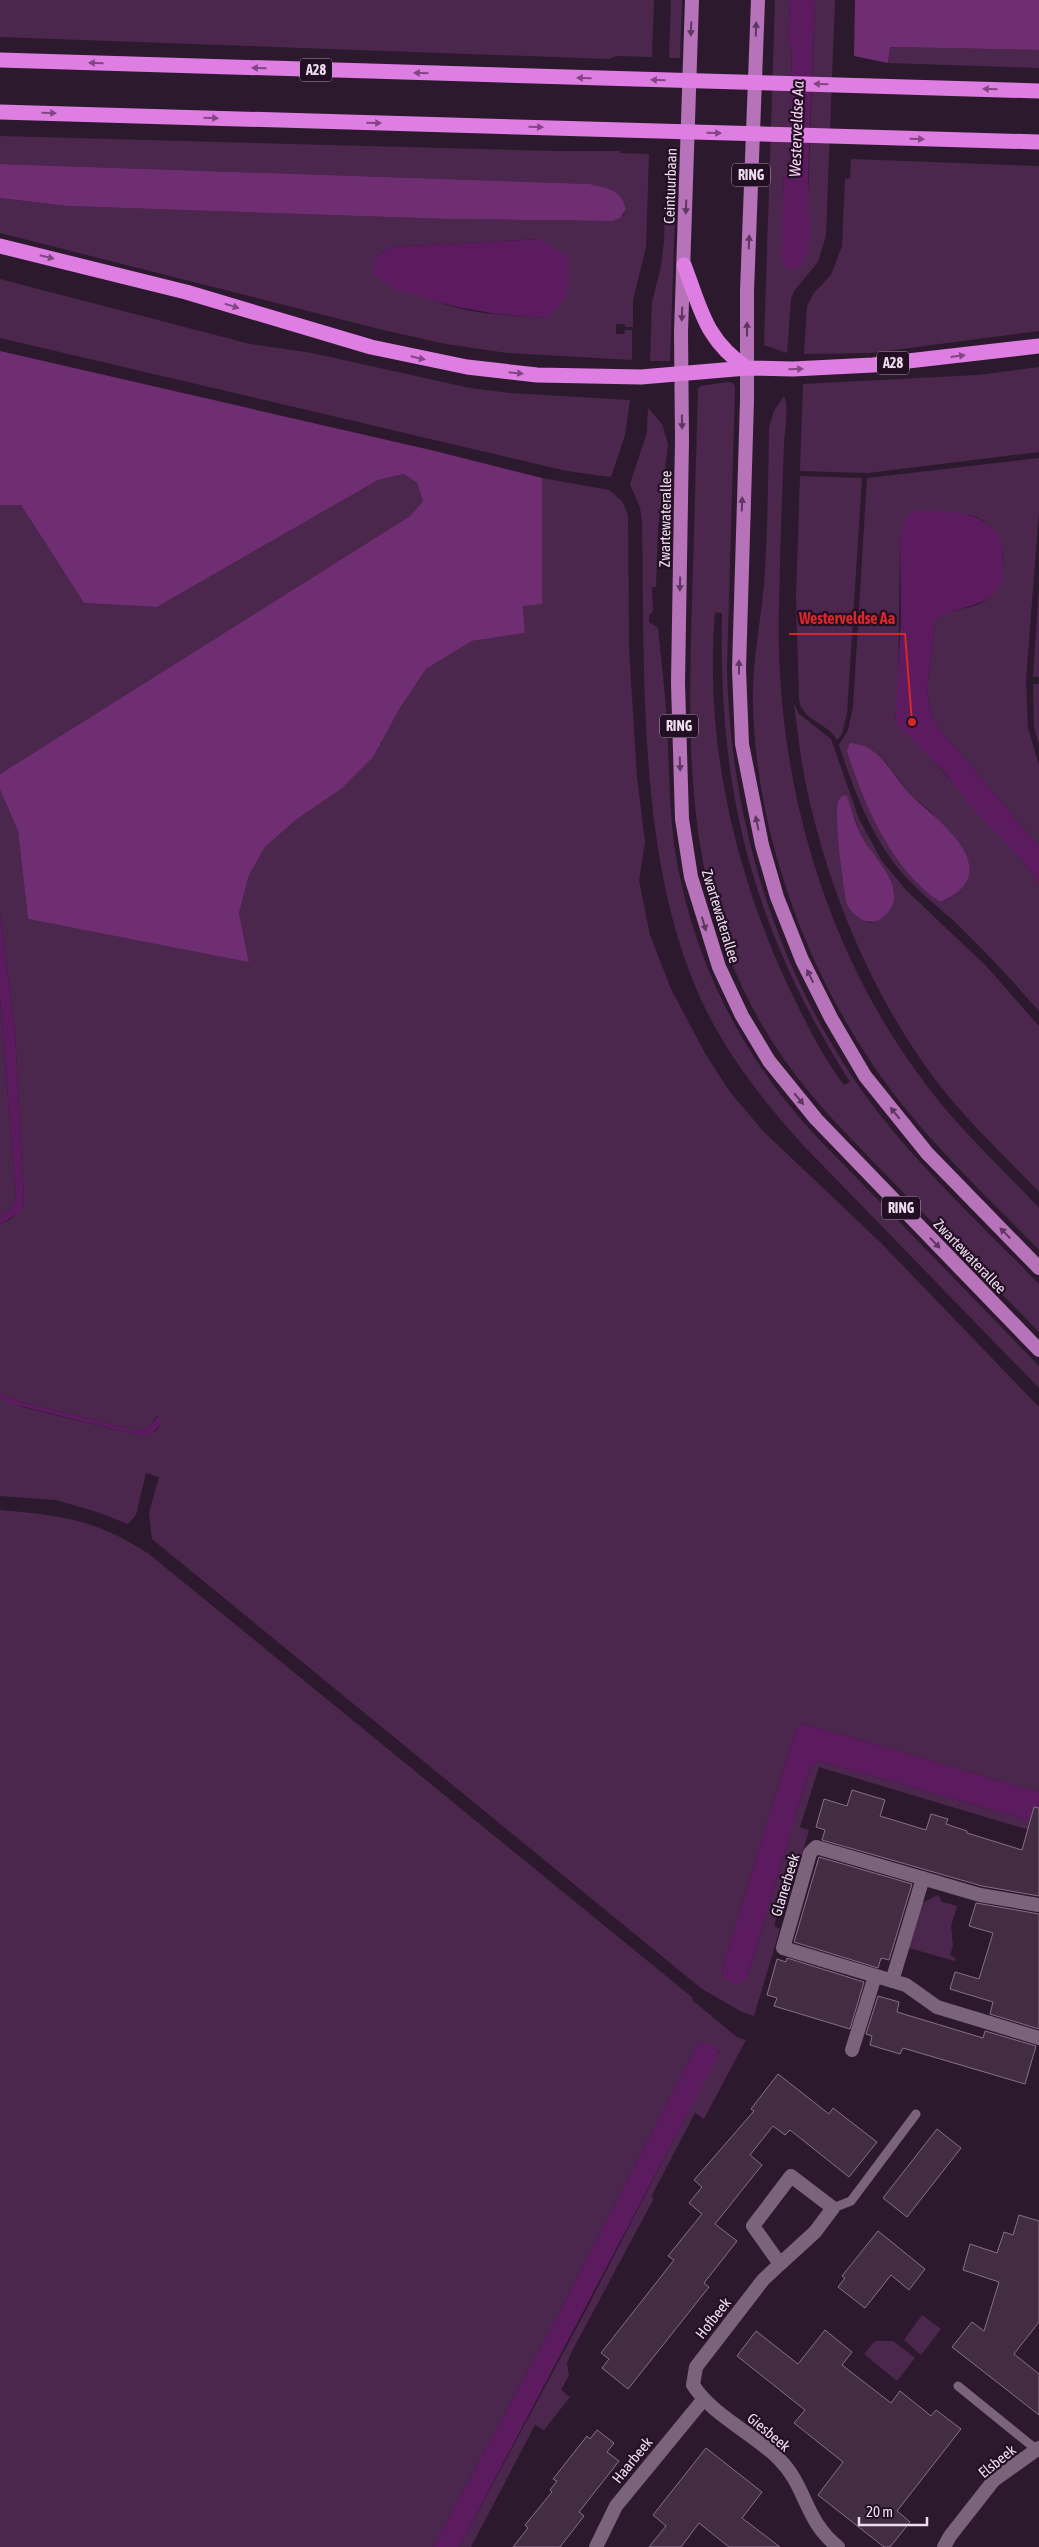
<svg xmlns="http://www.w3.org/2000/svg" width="1039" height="2547" viewBox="0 0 1039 2547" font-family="'Asap Condensed',sans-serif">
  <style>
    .green { fill: #4c274d; fill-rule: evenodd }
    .forest { fill: #6f2e71 }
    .water { fill: #5b1b5e }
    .building { fill: #432d43; stroke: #886f88 }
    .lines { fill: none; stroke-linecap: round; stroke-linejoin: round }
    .service { stroke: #7c637c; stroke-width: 9 }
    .minor { stroke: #7c637c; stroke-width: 14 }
    .primary { stroke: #b773b9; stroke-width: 14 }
    .motorway { stroke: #df7ee2; stroke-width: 15 }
    .oneway { fill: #5e3760 }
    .oneway2 { fill: #814683 }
    .labels { text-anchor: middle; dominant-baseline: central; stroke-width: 4.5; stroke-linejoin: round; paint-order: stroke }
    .shield { fill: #230f24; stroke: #b0a0b1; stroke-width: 1 }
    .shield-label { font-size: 14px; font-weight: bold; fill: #eddeed }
    .street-label { font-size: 15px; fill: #eddeed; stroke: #230f24 }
    .water-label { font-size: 16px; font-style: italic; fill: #fbd6fa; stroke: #230f24 }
    .leader { fill: none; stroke: #d62828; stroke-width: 2 }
    .callout-dot { fill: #d62828; stroke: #230f24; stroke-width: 2 }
    .callout-label { font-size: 16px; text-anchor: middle; font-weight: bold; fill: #d62828; stroke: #230f24; stroke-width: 4.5; stroke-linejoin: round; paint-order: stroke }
  </style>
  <rect width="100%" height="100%" fill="#2d192e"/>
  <path class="green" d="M 0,0 L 654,0 L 652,57 L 616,56 L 609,59 L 0,37 Z
    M 671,0 L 682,0 L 680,58 L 669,58 Z
    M 775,0 L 790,0 L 788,45 L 792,45 L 788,175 L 784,175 L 782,265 L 808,195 L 815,0 L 835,0 L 826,235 L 818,262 L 794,291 L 791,299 L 787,353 L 764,345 Z
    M 890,47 L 1039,50 L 1039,68 L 888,63 Z
    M 0,136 L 553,151 L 620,151 L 620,153 L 649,154 L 646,247 L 633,300 L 633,327 L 625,327 L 625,324 L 616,324 L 616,334 L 624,334 L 625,330 L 632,330 L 632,360 L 507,353 L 446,344 L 379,329 L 0,233 L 0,198 L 67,206 L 448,219 L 611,221 L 625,214 L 589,184 L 0,164 ZM 539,239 L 546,318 C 508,315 463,315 428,297 C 409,287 392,270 375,257 L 390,247 Z
    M 667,155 L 677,155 L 670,361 L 650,361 L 652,302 L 661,266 L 664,241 Z
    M 851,159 L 1039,166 L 1039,331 L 871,353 L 804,354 L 807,306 L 814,293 L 831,275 L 842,246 L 845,179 L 850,178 Z
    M 0,279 L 250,344 L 312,353 L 470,388 L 510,393 L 630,400 L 625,435 L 611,477 L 567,471 L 0,338 Z
    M 1039,367 L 1039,452 L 868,473 L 800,471 L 803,384 L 978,375 Z
    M 728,382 L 733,383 L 735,387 L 727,668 C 730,834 786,1002 893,1131 C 938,1185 990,1234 1039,1284 L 1039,1332 C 989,1281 940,1230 890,1179 C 853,1140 814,1103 784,1059 C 686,920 687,766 692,603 C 694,532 696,461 698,389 L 701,386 ZM 715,612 L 722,613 C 718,793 753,929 850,1082 L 844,1085 C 822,1056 806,1023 790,990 C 735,874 704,742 715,612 Z
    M 784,396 C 789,406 785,431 784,444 C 782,498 780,551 779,605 C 774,776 824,953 930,1090 C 962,1132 1003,1169 1039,1208 L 1039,1250 C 996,1205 949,1162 910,1114 C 818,1004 755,845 753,701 C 752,662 761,622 764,583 C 768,531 768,479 769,427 L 774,411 Z
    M 648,408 L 662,424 L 668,444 L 658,527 L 656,587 L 652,587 L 653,611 L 649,616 L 649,622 L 658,628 C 661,659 665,691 667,722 C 669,763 669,804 674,844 C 690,953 739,1053 814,1134 L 1039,1366 L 1039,1388 L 801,1143 C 765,1103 733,1062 708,1014 C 636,871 645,678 642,522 L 640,508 L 630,484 L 647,432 Z
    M 1039,458 L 1039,511 L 1026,680 L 1028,728 L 1039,765 L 1039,846 L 937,726 L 931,713 L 927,692 L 935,621 C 945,610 968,610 981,603 C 1012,587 1010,533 979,518 C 968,512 954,516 942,511 L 900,537 L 898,696 L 895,718 L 1023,861 L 1039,884 L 1039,1011 C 1012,980 983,949 953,920 C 931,901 908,883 891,859 C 867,825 852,785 839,745 L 848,730 L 853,707 L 867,478 ZM 885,761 L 909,793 L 933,814 L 962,887 L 948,899 L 940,902 C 905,878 880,838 866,800 Z
    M 404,474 L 417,483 L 423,501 L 410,516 L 0,774 L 0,505 L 21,505 L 84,603 L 157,607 L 378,480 Z
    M 800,476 L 862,478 L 847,713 L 842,734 L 837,740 C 828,723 803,721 799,700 L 796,598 Z
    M 542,478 L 609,490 L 622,501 L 628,515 L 629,648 L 637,778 L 645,842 L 639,881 L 650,935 L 671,989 L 706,1055 L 730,1092 L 763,1131 L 881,1243 L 1039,1407 L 1039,1792 L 805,1724 L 800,1725 L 796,1729 L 722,1969 L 723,1977 L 736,1983 L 747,1979 L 807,1778 L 811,1768 L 818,1761 L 1039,1823 L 1039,1833 L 819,1767 L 800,1827 L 809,1830 L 797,1871 L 790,1869 L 785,1887 L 792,1889 L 785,1910 L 779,1909 L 774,1926 L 780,1929 L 754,2016 L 742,2012 L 702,1989 L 152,1539 L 149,1513 L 159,1477 L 146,1473 L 136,1515 L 128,1524 L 97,1512 L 56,1500 L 0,1496 L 0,1398 L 22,1407 L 142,1436 C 150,1436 160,1430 161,1422 L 157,1416 L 148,1428 L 138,1431 L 21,1402 L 0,1393 L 0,1224 C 12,1219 21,1215 24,1201 L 15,1031 L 0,911 L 0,790 L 18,831 L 28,919 L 249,961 L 239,913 L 249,875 L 265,847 L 297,819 L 398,711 L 426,669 L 472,641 L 525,633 L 523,605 L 542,603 Z
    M 1039,587 L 1039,677 L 1033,677 Z
    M 1033,684 L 1039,684 L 1039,745 L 1034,727 Z
    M 794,704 L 799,714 L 831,739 L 859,819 L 882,861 L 906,890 L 986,966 L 1039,1026 L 1039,1192 C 1004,1155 965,1119 934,1078 C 873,996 830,894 808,794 C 801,764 798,734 794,704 ZM 838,802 L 855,819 L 861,835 L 894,889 C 896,907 886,916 870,923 L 855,915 L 842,877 Z
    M 0,999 L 16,1198 L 11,1209 L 0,1215 Z
    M 0,1510 C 61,1515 97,1520 149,1554 L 693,1998 L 692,2000 L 738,2038 L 746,2040 L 704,2119 L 695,2113 L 651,2197 L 654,2198 L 570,2355 L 567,2364 L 569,2375 L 561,2390 L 570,2397 L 544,2430 L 535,2425 L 471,2547 L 459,2547 L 584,2314 L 719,2052 L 703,2042 L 698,2043 L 558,2315 L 433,2547 L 0,2547 Z
    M 938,1895 L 942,1902 L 957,1906 L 951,1926 L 953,1946 L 950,1955 L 956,1958 L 955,1961 L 909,1948 L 922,1903 Z
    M 922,2315 L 941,2329 L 921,2355 L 904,2340 Z
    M 875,2341 L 893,2341 L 915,2358 L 897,2381 L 864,2354 Z"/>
  <path class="forest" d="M 855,0 L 1039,0 L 1039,50 L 890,47 L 888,63 L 854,56 Z
    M 0,164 L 589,184 C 608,189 620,188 626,209 L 620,218 L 612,221 L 448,219 L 67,206 L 0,198 Z
    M 0,351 L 435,451 L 542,478 L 542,604 L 523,606 L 525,633 L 472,641 L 426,669 L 398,711 L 373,757 L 342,788 L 297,819 L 265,847 L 249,875 L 239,913 L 249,962 L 28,919 L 18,831 L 0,790 L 0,774 L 410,516 L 423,501 L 417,483 L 404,474 L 378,480 L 157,607 L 84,603 L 21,505 L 0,505 Z
    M 850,743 C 880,745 891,773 909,793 C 928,813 986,852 965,884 C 959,892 950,898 940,902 C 890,868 865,806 847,751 Z
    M 843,795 L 847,796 C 851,809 855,823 861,835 C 873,859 914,892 883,917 C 877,922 870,923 863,920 C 856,916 850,911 847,904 C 843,890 834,813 838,802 C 839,799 841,798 843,795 Z"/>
  <path class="water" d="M 790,0 L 815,0 L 808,177 L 810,240 L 805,261 L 799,268 L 790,270 L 782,265 L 781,257 L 784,175 L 788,175 L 792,46 L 788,45 Z
    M 539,239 L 551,245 L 568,258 C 571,286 569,300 546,318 L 496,314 L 453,306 L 395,289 L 374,275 L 375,257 L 390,247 Z
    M 918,510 C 957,512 1004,510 1003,562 C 1003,573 1003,586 994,594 C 978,608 945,610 935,621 L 927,692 L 931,713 L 937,726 L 1039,846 L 1039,884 L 1023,861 L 975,811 L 945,773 L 895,722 L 901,621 L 900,537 L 906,516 Z
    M 0,911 L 15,1031 L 24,1201 L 20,1213 L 0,1224 L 0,1215 L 11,1209 L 16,1198 L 0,999 Z
    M 0,1393 L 21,1402 L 138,1431 L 148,1428 L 158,1416 L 161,1418 L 161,1424 L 151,1435 L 142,1436 L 12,1404 L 0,1398 Z
    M 805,1724 L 1039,1792 L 1039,1823 L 818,1761 L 811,1768 L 807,1778 L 747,1979 C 740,1986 729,1984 723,1977 L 722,1969 L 796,1729 L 800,1725 Z
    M 703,2042 L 714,2045 L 719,2054 L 459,2547 L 433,2547 L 558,2315 L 698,2043 Z"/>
  <path class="building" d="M 852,1790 L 885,1800 L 880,1816 L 926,1830 L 931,1814 L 948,1819 L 946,1824 L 967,1831 L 967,1833 L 1022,1850 L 1034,1807 L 1039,1808 L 1039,1896 L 982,1886 L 822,1840 L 825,1830 L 816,1827 L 824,1799 L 847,1806 Z
    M 819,1857 L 912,1884 L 889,1960 L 881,1958 L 878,1968 L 794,1942 Z
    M 976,1903 L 1039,1914 L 1039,2029 L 990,2014 L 993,2002 L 950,1989 L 955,1972 L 979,1979 L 993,1933 L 969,1926 Z
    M 787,1958 L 864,1982 L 850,2029 L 774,2006 L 777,1998 L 767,1995 L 777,1959 L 786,1962 Z
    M 878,1996 L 899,2002 L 897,2012 L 983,2038 L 985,2031 L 1036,2046 L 1025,2084 L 903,2048 L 900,2054 L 870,2045 L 872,2036 L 866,2034 Z
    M 778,2074 L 829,2114 L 833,2108 L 877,2142 L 849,2177 L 790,2130 L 785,2135 L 773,2126 L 750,2155 L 762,2165 L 715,2224 L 737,2241 L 704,2283 L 709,2287 L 628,2389 L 602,2368 L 609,2359 L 601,2353 L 674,2260 L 668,2256 L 702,2214 L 689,2203 L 702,2187 L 694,2180 L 754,2111 L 751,2109 Z
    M 937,2129 L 961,2148 L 907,2217 L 883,2198 Z
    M 1019,2215 L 1039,2221 L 1039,2322 L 1014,2354 L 1039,2374 L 1039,2415 L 952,2347 L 972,2322 L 984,2331 L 999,2282 L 963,2270 L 970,2244 L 997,2253 L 1004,2232 L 1013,2235 Z
    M 878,2231 L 925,2269 L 909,2290 L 891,2275 L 865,2308 L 838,2287 L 845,2278 L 842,2276 Z
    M 825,2330 L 852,2352 L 842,2365 L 891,2403 L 900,2391 L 931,2416 L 936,2410 L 961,2429 L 897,2511 L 910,2522 L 890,2547 L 884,2547 L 818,2495 L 843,2462 L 794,2423 L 805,2410 L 737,2356 L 756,2331 L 798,2364 Z
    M 597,2430 L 614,2443 L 607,2452 L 619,2461 L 579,2512 L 584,2516 L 560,2547 L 513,2547 L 528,2528 L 525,2525 L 552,2492 L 550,2490 L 557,2481 L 553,2479 L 587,2436 L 590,2439 Z
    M 706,2448 L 762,2492 L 742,2518 L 780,2547 L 729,2547 L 699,2523 L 681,2547 L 649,2547 L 666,2526 L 653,2515 Z"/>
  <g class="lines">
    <path class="service" d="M 833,2208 L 851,2201 L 916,2114
      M 958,2386 L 1037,2450"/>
    <path class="minor" d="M 1039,1905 L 980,1895 L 816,1847 L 810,1853 L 783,1948 L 906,1985 L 937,2007 L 1039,2038
      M 892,1981 L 923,1878
      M 852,2050 L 875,1976
      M 780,2264 L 815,2232 L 833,2208 L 791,2176 L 753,2226 L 780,2264 L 763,2280 L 696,2367 L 693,2385 C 714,2417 752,2432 779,2459 C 807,2487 804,2520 838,2547
      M 596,2547 L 616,2506 L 703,2400
      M 944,2547 L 950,2536 L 994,2480 L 1039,2448"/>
    <path class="primary" d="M 692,0 L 681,332 L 682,440 L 678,683 L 682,819 L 691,877 L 719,967 L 742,1016 L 769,1061 L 816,1119 L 1039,1350
      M 758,0 L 747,291 L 747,400 L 739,669 L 742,744 L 762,845 L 777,897 L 802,960 L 831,1018 L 865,1076 L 927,1153 L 1039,1268"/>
    <path class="motorway" d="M 0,60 L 1039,91
      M 0,112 L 1039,142
      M 0,246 L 186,292 L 371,347 L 467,367 L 537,375 L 641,377 L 747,368 L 793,369 L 873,365 L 1039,346
      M 684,265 C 701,309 705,340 747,368"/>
  </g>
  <defs><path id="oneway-solid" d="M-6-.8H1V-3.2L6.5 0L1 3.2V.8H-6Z" transform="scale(1.25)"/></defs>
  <g class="oneway">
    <use href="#oneway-solid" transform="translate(691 29) rotate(92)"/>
    <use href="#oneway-solid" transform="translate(756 29) rotate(-88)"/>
    <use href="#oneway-solid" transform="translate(686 207) rotate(92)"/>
    <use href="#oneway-solid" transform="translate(749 242) rotate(-88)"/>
    <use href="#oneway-solid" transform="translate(682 314) rotate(92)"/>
    <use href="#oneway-solid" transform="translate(747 329) rotate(-90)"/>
    <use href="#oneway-solid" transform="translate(682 422) rotate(89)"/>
    <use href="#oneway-solid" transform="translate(742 504) rotate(-88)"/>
    <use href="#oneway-solid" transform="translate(680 584) rotate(91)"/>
    <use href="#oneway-solid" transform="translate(739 667) rotate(-90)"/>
    <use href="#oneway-solid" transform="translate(680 764) rotate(88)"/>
    <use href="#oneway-solid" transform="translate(757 823) rotate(-102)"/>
    <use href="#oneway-solid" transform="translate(704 924) rotate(73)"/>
    <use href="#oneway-solid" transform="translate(810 976) rotate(-116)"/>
    <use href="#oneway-solid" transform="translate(799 1099) rotate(50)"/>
    <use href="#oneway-solid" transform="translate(895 1113) rotate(-129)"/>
    <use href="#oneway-solid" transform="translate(1005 1233) rotate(-134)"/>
    <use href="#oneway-solid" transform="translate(935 1243) rotate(46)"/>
  </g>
  <g class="oneway2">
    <use href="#oneway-solid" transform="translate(96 63) rotate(-178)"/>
    <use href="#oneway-solid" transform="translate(259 68) rotate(-178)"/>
    <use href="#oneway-solid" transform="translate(421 73) rotate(-178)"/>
    <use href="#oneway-solid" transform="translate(584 78) rotate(-178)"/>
    <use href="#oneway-solid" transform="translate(658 80) rotate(-178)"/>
    <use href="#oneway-solid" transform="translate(821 84) rotate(-178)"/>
    <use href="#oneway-solid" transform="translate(990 89) rotate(-178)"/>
    <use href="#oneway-solid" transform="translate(49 113) rotate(2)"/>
    <use href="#oneway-solid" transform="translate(211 118) rotate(2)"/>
    <use href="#oneway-solid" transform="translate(374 123) rotate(2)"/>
    <use href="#oneway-solid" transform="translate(536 127) rotate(2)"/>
    <use href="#oneway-solid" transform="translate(714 133) rotate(2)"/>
    <use href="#oneway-solid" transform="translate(917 139) rotate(2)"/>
    <use href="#oneway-solid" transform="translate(47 257) rotate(14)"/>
    <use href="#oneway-solid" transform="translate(232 306) rotate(17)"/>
    <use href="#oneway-solid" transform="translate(958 356) rotate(-7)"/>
    <use href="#oneway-solid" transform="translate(418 358) rotate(13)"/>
    <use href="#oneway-solid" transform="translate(796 369) rotate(-2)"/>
    <use href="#oneway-solid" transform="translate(516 373) rotate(6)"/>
  </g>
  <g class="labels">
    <g class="shield">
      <rect x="300" y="58.5" width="32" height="23" rx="4"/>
      <rect x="732" y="163.5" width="38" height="23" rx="4"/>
      <rect x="877" y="351.5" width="32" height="23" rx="4"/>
      <rect x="660" y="714.5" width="38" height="23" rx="4"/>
      <rect x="882" y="1196.5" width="38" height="23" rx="4"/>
    </g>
    <g class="shield-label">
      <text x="316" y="70">A28</text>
      <text x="751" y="175">RING</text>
      <text x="893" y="363">A28</text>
      <text x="679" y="726">RING</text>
      <text x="901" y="1208">RING</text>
    </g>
    <g class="street-label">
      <text transform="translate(670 186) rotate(-88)">Ceintuurbaan</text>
      <text transform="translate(665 519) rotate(-89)">Zwartewaterallee</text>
      <text transform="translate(721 916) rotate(73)">Zwartewaterallee</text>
      <text transform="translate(970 1256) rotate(46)">Zwartewaterallee</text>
      <text transform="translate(785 1885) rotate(-73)">Glanerbeek</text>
      <text transform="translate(713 2318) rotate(-52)">Hofbeek</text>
      <text transform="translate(769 2432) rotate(40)">Giesbeek</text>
      <text transform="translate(632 2460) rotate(-51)">Haarbeek</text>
      <text transform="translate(997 2461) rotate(-39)">Elsbeek</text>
    </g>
    <g class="water-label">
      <text transform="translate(796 129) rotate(-88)">Westerveldse Aa</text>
    </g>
  </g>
  <path class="leader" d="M912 722L905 634H789"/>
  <circle class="callout-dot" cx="912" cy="722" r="5"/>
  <g class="callout-label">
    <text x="847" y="624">Westerveldse Aa</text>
  </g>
  <path d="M859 2517v8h68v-8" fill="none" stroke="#eddeed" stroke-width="2.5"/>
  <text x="866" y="2517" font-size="15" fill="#eddeed" stroke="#230f24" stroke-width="4" paint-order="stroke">20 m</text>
</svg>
